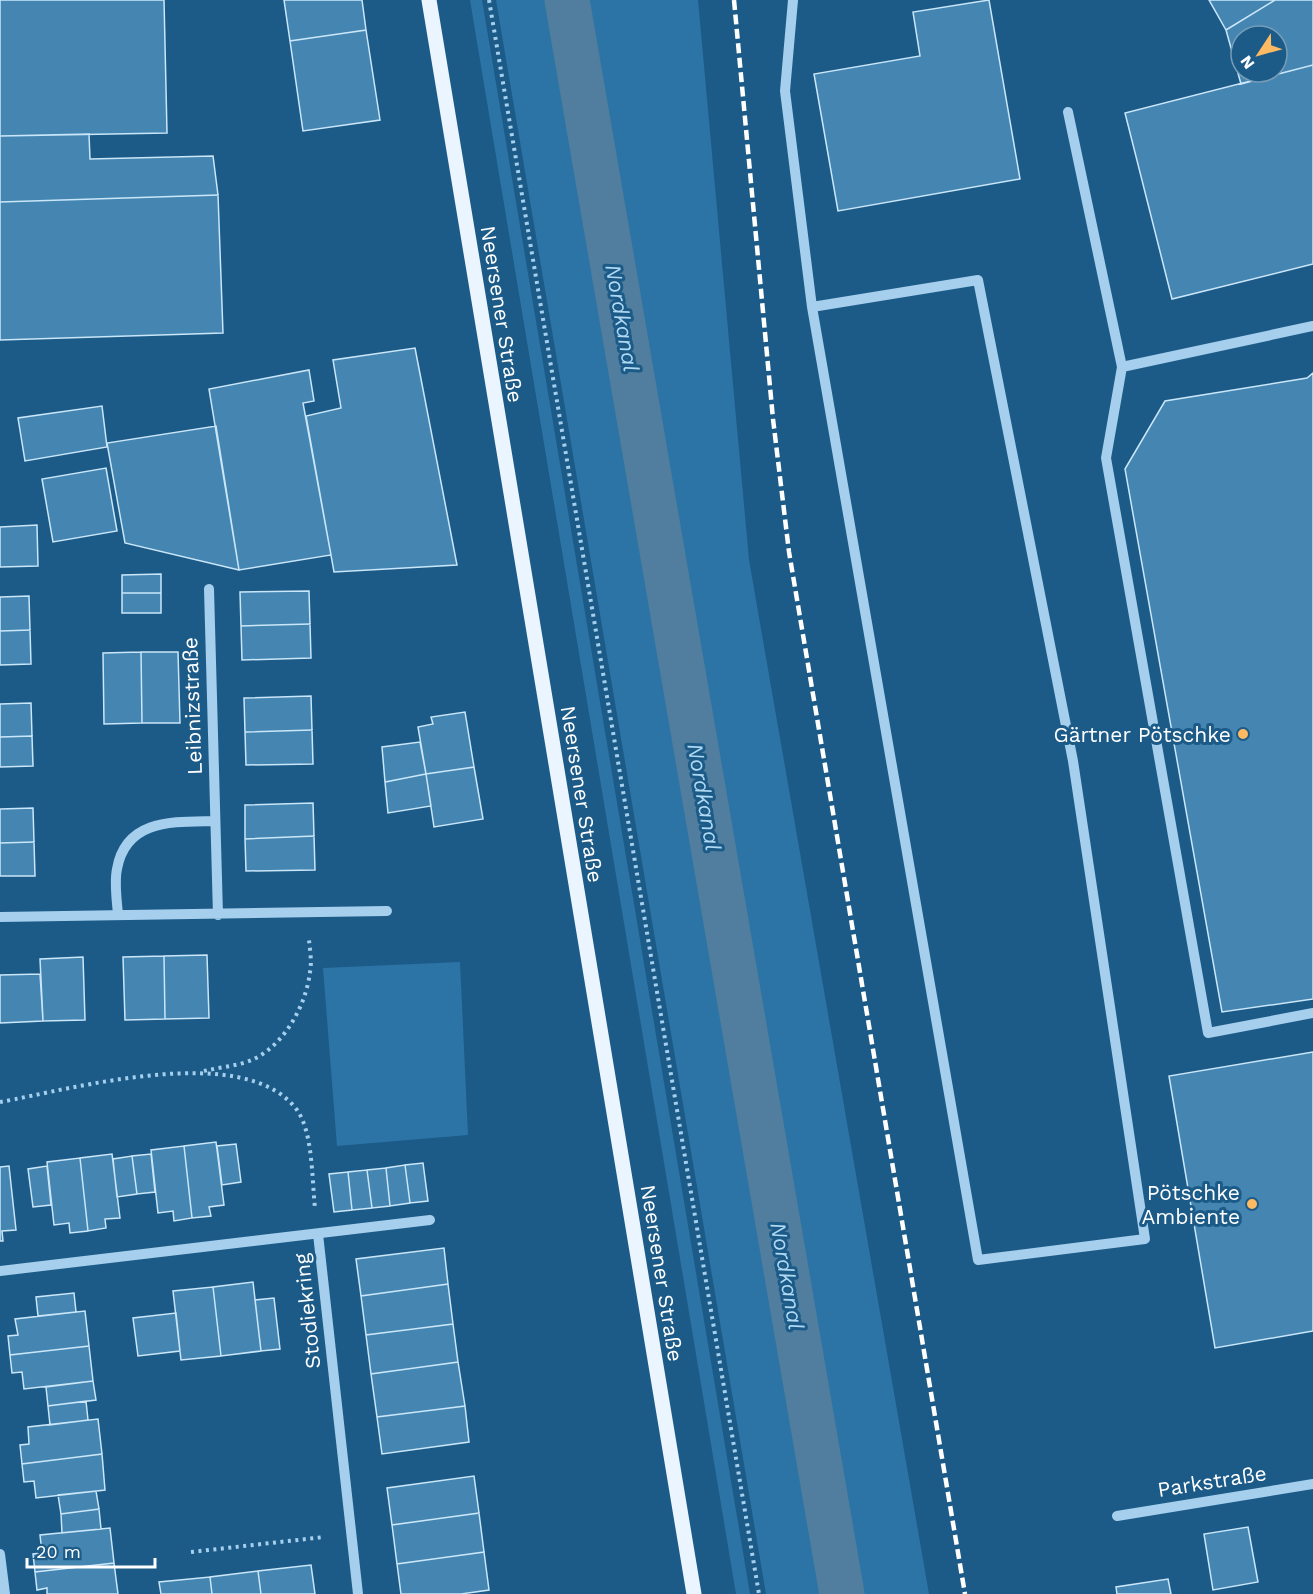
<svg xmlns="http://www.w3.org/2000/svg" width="1313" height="1594" viewBox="0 0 1313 1594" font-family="'Work Sans',sans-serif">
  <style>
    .green { fill: #2c74a5 }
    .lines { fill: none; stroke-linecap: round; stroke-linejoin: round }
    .canal { stroke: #517e9e; stroke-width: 45 }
    .building { fill: #4485b1; stroke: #cae6f9; stroke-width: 1.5; fill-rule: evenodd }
    .path { stroke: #a5cfec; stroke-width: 4; stroke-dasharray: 3 4.5; stroke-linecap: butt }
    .minor { stroke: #a5cfec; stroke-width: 10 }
    .major { stroke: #eaf5ff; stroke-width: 15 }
    .rail { stroke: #fff; stroke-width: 4.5; stroke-dasharray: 10 4.5; stroke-linecap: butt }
    .poi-dot { fill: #fdba62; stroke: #1c5b88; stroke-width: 2 }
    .labels { text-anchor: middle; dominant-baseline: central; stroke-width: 6; stroke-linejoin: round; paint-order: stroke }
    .street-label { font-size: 21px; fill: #fff; stroke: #1c5b88 }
    .poi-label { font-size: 21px; fill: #fff; stroke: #1c5b88; text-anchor: end }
    .water-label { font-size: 22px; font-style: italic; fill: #b0d9f3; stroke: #1c5b88 }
  </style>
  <rect width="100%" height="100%" fill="#1c5b88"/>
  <path class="green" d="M 470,0 L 482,0 L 750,1594 L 736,1594 Z
    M 496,0 L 698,0 L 749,560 L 929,1594 L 766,1594 Z
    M 460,962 L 468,1135 L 337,1146 L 323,968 Z"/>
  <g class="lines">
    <path class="canal" d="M 567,0 L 842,1594"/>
  </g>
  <path class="building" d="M 0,0 L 164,0 L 167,133 L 0,136 Z
    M 284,0 L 362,0 L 366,30 L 290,41 Z
    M 989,0 L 1020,179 L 838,211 L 814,74 L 920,56 L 913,12 Z
    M 1209,0 L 1275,0 L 1226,30 Z
    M 1275,0 L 1313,0 L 1313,65 L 1241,84 L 1226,30 ZM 1241,36 L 1277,36 L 1277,72 L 1241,72 Z
    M 366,30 L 380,120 L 303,131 L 290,41 Z
    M 1313,65 L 1313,264 L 1172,299 L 1125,113 Z
    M 89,134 L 90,159 L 213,156 L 218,195 L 0,202 L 0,136 Z
    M 218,195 L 223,333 L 0,340 L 0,202 Z
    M 415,348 L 457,565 L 334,572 L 306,416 L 341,408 L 333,360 Z
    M 309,370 L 314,401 L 303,403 L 331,555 L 239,570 L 209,389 Z
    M 1313,373 L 1313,999 L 1222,1012 L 1125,469 L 1165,401 L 1307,378 Z
    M 102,406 L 107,447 L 25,461 L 18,418 Z
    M 216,426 L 239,570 L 125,543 L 107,443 Z
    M 106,468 L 117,531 L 53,542 L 42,479 Z
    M 37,525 L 38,566 L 0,567 L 0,527 Z
    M 161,574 L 161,593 L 122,593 L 122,575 Z
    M 309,591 L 310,624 L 241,626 L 240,592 Z
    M 122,593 L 161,593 L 161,613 L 122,613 Z
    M 29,596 L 30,630 L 0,631 L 0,597 Z
    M 310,624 L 311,658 L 242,660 L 241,626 Z
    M 30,630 L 31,664 L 0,665 L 0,631 Z
    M 141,652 L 142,723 L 104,724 L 103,653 Z
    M 141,652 L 178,652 L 180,723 L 142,723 Z
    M 311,696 L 312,730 L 245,732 L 244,698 Z
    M 31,703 L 32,736 L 0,737 L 0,704 Z
    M 465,712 L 474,767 L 426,774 L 418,727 L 433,724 L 431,717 Z
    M 312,730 L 313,764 L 246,765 L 245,732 Z
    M 32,736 L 33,766 L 0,767 L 0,737 Z
    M 420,742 L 426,774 L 385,782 L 382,747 Z
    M 474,767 L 483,819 L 434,827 L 426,774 Z
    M 426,774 L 431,806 L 388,813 L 385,782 Z
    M 313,803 L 314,836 L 245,839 L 245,805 Z
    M 33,808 L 34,842 L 0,843 L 0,809 Z
    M 314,836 L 315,870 L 246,871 L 245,839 Z
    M 34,842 L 35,876 L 0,876 L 0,843 Z
    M 207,955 L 209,1018 L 165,1019 L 164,956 Z
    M 164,956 L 165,1019 L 125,1020 L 123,957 Z
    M 83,957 L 85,1020 L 43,1021 L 40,959 Z
    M 40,974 L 43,1021 L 0,1023 L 0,975 Z
    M 1313,1052 L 1313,1331 L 1215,1348 L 1169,1076 Z
    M 216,1142 L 224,1205 L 209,1207 L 211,1216 L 192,1218 L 184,1146 Z
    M 236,1144 L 241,1182 L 222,1185 L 217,1146 Z
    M 184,1146 L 192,1218 L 174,1221 L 173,1211 L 158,1213 L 151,1150 Z
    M 112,1154 L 120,1218 L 105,1219 L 106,1228 L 88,1231 L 80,1158 Z
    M 151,1154 L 155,1192 L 137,1194 L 132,1156 Z
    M 132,1156 L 137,1194 L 117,1197 L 113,1159 Z
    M 80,1158 L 88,1231 L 70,1233 L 69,1223 L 54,1225 L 47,1162 Z
    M 423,1163 L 428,1201 L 410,1203 L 405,1165 Z
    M 405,1165 L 410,1203 L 390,1206 L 386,1168 Z
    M 9,1166 L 16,1230 L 2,1231 L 3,1241 L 0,1241 L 0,1167 Z
    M 47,1166 L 51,1205 L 33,1207 L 28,1169 Z
    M 386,1168 L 390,1206 L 372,1208 L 367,1170 Z
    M 367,1170 L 372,1208 L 352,1210 L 348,1172 Z
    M 348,1172 L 352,1210 L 334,1212 L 329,1174 Z
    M 444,1248 L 448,1284 L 361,1296 L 356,1259 Z
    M 253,1282 L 261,1351 L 221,1356 L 213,1287 Z
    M 448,1284 L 453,1324 L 366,1335 L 361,1296 Z
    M 213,1287 L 221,1356 L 181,1360 L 173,1291 Z
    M 74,1293 L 76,1312 L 38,1316 L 36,1297 Z
    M 274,1298 L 280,1349 L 261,1351 L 255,1300 Z
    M 85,1311 L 89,1346 L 10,1355 L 8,1336 L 18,1335 L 15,1319 Z
    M 176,1313 L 180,1351 L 138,1356 L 133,1318 Z
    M 453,1324 L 458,1362 L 371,1374 L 366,1335 Z
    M 89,1346 L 93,1381 L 24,1389 L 22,1372 L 12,1373 L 10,1355 Z
    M 458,1362 L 465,1406 L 377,1417 L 371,1374 Z
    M 93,1381 L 96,1400 L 48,1406 L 46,1387 Z
    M 86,1401 L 88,1420 L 50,1425 L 48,1406 Z
    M 465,1406 L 469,1442 L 382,1454 L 377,1417 Z
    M 98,1419 L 102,1454 L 22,1464 L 20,1445 L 29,1444 L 28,1427 Z
    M 102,1454 L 105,1490 L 36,1498 L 34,1481 L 24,1482 L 22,1464 Z
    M 474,1476 L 479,1513 L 392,1525 L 387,1488 Z
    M 96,1491 L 99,1509 L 61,1514 L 58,1495 Z
    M 99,1509 L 101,1529 L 62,1533 L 61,1514 Z
    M 479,1513 L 484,1552 L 397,1564 L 392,1525 Z
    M 1248,1527 L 1258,1582 L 1213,1590 L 1204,1534 Z
    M 110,1528 L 114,1563 L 35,1572 L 33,1554 L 42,1553 L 40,1535 Z
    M 484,1552 L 489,1590 L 461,1594 L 401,1594 L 397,1564 Z
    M 114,1563 L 118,1594 L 47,1594 L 47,1588 L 37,1590 L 35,1572 Z
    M 311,1565 L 315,1594 L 261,1594 L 258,1571 Z
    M 258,1571 L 261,1594 L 212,1594 L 210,1577 Z
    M 210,1577 L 212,1594 L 161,1594 L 159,1582 Z
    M 1168,1579 L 1171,1594 L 1117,1594 L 1116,1587 Z"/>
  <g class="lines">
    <path class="path" d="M 489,0 L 759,1594
      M 204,1071 C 220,1067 239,1066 254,1059 C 285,1044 306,1005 310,972 C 312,962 310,950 309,940
      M 0,1102 C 73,1089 245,1040 297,1110 C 313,1132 312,1181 315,1208
      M 191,1552 L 324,1537"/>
    <path class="minor" d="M 793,0 L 785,91 L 812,307 L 978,1260 L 1145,1239 L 1073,761 L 978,280 L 812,307
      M 1068,112 L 1122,367 L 1106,458 L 1208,1033 L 1313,1013
      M 1122,367 L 1313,326
      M 209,589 L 218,915
      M 118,915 C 117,901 114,883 117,869 C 126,818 175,822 215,821
      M 0,917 L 387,911
      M 318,1234 L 358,1594
      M 0,1271 L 430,1220
      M 1117,1516 L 1313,1484
      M 0,1554 L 5,1594"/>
    <path class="major" d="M 429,0 L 694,1594"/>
    <path class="rail" d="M 734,0 L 773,419 L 789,552 L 965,1594"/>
  </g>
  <g class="poi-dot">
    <circle cx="1243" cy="734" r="6"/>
    <circle cx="1252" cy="1204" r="6"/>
  </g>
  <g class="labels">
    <g class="street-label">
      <text transform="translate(502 314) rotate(81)">Neersener Straße</text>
      <text transform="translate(192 706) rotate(-92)">Leibnizstraße</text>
      <text transform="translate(582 794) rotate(81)">Neersener Straße</text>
      <text transform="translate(662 1273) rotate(81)">Neersener Straße</text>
      <text transform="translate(307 1311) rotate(-96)">Stodiekring</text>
      <text transform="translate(1212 1481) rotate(-9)">Parkstraße</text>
    </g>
    <g class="poi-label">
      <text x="1231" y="734">Gärtner Pötschke</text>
      <text x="1240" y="1192">Pötschke<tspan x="1240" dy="24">Ambiente</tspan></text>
    </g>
    <g class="water-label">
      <text transform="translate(622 318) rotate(80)">Nordkanal</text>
      <text transform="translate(704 797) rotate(80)">Nordkanal</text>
      <text transform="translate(787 1276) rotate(80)">Nordkanal</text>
    </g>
  </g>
  <g transform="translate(1259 54) rotate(234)"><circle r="28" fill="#1c5b88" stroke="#779db8" stroke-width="1.5"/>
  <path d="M0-4.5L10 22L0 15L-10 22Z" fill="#fdba62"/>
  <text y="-9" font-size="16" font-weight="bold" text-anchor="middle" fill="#ffffff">N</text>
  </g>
  <path d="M27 1558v9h128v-9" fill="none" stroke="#ffffff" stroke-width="3"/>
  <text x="36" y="1558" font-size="18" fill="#ffffff" stroke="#1c5b88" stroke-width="4.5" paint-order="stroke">20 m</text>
</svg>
